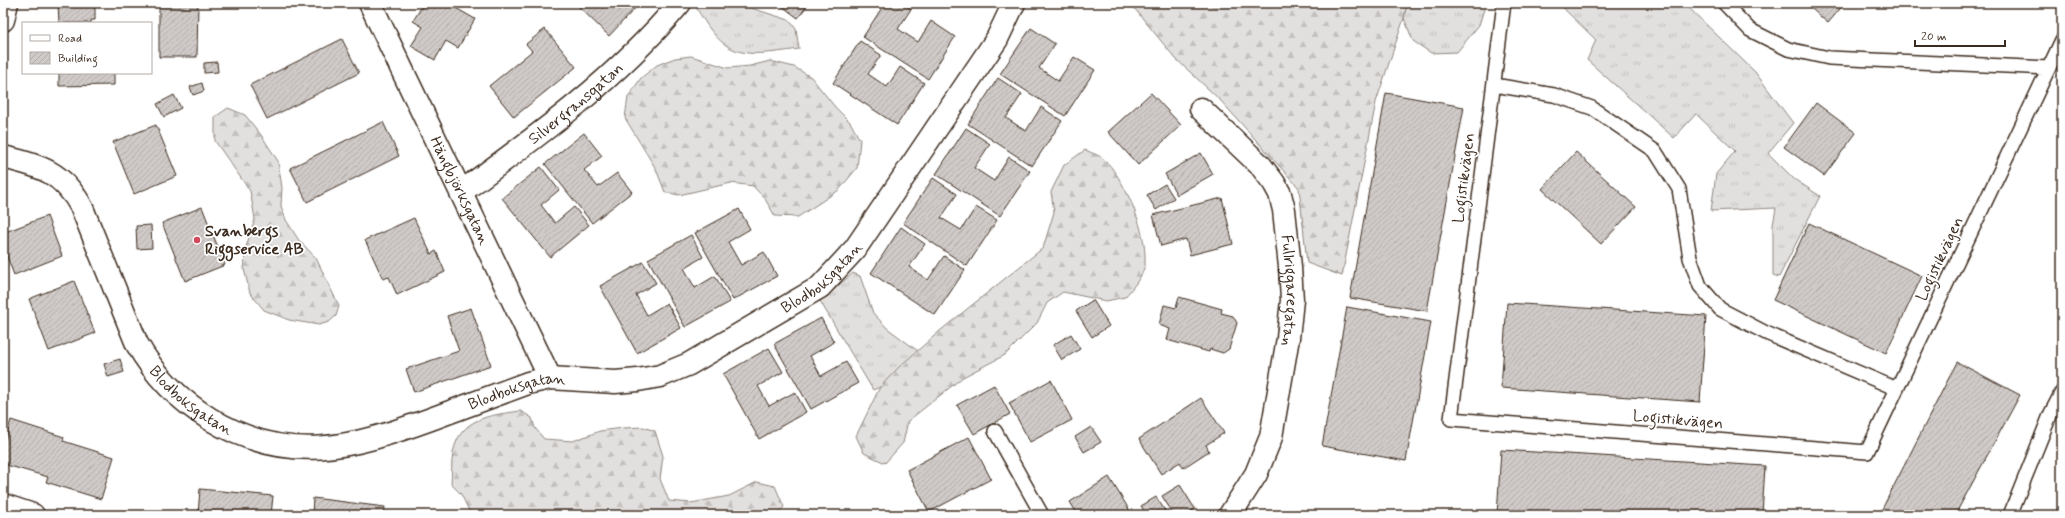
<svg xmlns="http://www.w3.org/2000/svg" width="2065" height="518" viewBox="0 0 2065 518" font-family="Mynerve,sans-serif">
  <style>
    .grass { fill: url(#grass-tufts); stroke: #8e857e }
    .forest { fill: url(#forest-firs); stroke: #8e857e }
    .building { fill: url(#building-hatch); stroke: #3b2a1e }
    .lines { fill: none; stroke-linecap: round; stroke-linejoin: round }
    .service-casing { stroke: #3b2a1e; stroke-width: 16 }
    .minor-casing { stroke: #3b2a1e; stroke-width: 25 }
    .service { stroke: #fff; stroke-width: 13 }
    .minor { stroke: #fff; stroke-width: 22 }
    .poi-dot { fill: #d1495b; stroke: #fff; stroke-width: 1.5 }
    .labels { text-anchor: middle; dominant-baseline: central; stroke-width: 3.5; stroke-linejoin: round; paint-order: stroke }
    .street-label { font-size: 16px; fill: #3b2a1e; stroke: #fff }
    .poi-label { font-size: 16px; font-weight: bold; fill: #3b2a1e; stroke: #fff; text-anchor: start }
  </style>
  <defs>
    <pattern id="grass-tufts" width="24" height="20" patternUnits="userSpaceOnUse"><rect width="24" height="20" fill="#e2e0de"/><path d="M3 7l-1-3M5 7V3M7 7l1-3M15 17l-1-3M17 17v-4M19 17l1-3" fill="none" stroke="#c3c0be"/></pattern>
    <pattern id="forest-firs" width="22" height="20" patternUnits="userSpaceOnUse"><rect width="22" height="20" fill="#e2e0de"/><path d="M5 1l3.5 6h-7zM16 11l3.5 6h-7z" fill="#c3c0be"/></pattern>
    <pattern id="building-hatch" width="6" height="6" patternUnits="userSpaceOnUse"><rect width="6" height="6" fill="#cfcac7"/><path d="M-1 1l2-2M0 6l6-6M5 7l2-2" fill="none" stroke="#b3aeaa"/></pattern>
  </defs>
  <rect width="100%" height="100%" fill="#fff"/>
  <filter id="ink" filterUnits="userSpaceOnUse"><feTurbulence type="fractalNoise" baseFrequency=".025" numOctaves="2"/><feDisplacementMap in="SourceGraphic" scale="8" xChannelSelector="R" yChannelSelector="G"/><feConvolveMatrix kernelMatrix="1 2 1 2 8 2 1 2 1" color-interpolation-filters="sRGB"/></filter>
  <g filter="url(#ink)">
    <path class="grass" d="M 697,3 L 744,3 L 748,7 L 789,20 L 796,29 L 799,49 C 742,57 725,60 695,5 Z
      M 1407,3 L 1486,3 L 1479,25 L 1457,52 L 1431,53 L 1413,41 L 1404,18 Z
      M 1558,3 L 1684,3 L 1755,72 L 1793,123 L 1768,153 L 1794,179 L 1820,196 L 1779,277 L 1773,275 L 1773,225 L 1776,208 L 1711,211 L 1716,174 L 1735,151 L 1696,114 L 1674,138 L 1587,60 L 1596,40 Z
      M 853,273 L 860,276 L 873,313 L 887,328 L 918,351 L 880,387 L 873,390 L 820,301 Z"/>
    <path class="forest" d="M 1130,3 L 1407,3 L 1404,18 L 1376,102 L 1342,276 L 1307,263 L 1299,188 L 1220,100 L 1175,58 Z
      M 691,56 L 728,68 L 750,66 L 770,61 L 794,67 L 811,77 L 835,107 L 850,122 L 860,140 L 857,168 L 839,190 L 798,217 L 775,216 L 765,199 L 753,186 L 731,183 L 679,195 L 665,192 L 656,169 L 625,118 L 628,97 L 641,78 L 657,65 L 675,58 Z
      M 228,108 L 245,115 L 261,135 L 278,161 L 282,188 L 281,206 L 286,220 L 298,239 L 316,258 L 339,306 L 336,316 L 329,322 L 319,325 L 289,320 L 264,310 L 250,293 L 244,269 L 245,250 L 255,219 L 250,191 L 215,141 L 215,117 Z
      M 1085,150 C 1092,153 1102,156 1107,162 C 1127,185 1147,232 1145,263 C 1144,276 1132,288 1125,297 L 1106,301 L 1063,292 L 1047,303 L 1037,323 L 1005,355 L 963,377 L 908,421 L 903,443 L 885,463 L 864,453 L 856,436 L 880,387 L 900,366 L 941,330 L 1043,248 L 1054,212 L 1051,192 L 1064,165 Z
      M 521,411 L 532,418 L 535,428 L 544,439 L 573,441 L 600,431 L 623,428 L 643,427 L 655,431 L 663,456 L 660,479 L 669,501 L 691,503 L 729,496 L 757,482 L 775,486 L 784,507 L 776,515 L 471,515 L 461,494 L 451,484 C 452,474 451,463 453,453 C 460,417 491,415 521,411 Z"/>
    <path class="building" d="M 95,3 L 95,20 L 91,20 L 91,23 L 59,23 L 58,4 Z
      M 159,3 L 198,3 L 197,57 L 159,57 Z
      M 424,3 L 447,3 L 475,19 L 458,48 L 446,41 L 435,60 L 411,46 L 423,27 L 413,21 Z
      M 575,3 L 640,3 L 609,36 Z
      M 778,3 L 809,3 L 798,18 Z
      M 885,3 L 902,3 L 911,9 L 898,29 L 918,42 L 931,21 L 955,37 L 928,79 L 863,37 Z
      M 1805,3 L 1845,3 L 1828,23 Z
      M 1031,28 L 1055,44 L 1039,68 L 1058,81 L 1074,57 L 1095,70 L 1065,116 L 1000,74 Z
      M 545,29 L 576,67 L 514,117 L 489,86 L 532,51 L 526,44 Z
      M 342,39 L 359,73 L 267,119 L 250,85 Z
      M 860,41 L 881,55 L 868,74 L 887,87 L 900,67 L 924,83 L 897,125 L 833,83 Z
      M 217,62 L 218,72 L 204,73 L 204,63 Z
      M 59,73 L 114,73 L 114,85 L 59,86 Z
      M 998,78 L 1022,94 L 1006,118 L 1026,131 L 1041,107 L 1062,121 L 1032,166 L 968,124 Z
      M 202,83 L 204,91 L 193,95 L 190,87 Z
      M 1151,93 L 1181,125 L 1138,165 L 1108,132 Z
      M 1386,93 L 1464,107 L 1427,311 L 1350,298 Z
      M 174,95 L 181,108 L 164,117 L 157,104 Z
      M 1816,103 L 1856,133 L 1824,176 L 1784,147 Z
      M 383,122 L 399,156 L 307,202 L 290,168 Z
      M 156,125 L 177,176 L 134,194 L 113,142 Z
      M 966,128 L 990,144 L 974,168 L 994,181 L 1009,157 L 1030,171 L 1000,216 L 936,174 Z
      M 584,133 L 602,156 L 584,170 L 598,187 L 617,173 L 632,192 L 592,223 L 545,164 Z
      M 1576,152 L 1636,207 L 1601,244 L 1542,189 Z
      M 1201,153 L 1213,174 L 1177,195 L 1165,174 Z
      M 541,167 L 559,190 L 541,205 L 555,223 L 574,207 L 589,225 L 550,257 L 502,198 Z
      M 933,178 L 957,194 L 941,218 L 961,230 L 976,207 L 997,220 L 967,266 L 903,223 Z
      M 1165,184 L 1174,198 L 1156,210 L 1147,195 Z
      M 1222,198 L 1233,244 L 1190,255 L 1186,239 L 1161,246 L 1153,215 Z
      M 202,207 L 225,265 L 185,281 L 162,223 Z
      M 739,209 L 750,229 L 728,242 L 741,265 L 764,252 L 777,276 L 733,300 L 695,233 Z
      M 47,216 L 62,256 L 14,275 L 3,246 L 3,233 Z
      M 414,218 L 431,254 L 436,251 L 445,272 L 397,295 L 389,277 L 383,279 L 365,240 Z
      M 1809,223 L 1922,276 L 1886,353 L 1773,300 Z
      M 151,225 L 152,248 L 137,249 L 136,226 Z
      M 901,227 L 925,244 L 909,267 L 928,280 L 944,256 L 965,270 L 935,315 L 871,273 Z
      M 691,235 L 703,257 L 684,268 L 695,288 L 715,276 L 730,302 L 685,327 L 648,259 Z
      M 643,262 L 656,283 L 636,295 L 647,315 L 667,303 L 681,328 L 637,353 L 600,286 Z
      M 74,281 L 95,333 L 49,351 L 29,299 Z
      M 1179,297 L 1222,309 L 1221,313 L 1233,316 L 1237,323 L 1229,349 L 1223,353 L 1210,349 L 1209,352 L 1167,340 L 1170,329 L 1159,325 L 1164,305 L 1176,308 Z
      M 1093,300 L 1109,326 L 1092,337 L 1076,311 Z
      M 1507,303 L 1706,316 L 1700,402 L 1501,388 Z
      M 1347,307 L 1431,322 L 1406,461 L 1322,446 Z
      M 471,308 L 491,365 L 414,392 L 406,369 L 459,351 L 447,316 Z
      M 821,318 L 834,342 L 810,356 L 821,376 L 846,362 L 858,383 L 811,409 L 774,344 Z
      M 1071,334 L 1080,349 L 1062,360 L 1053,345 Z
      M 769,348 L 783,372 L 758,386 L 769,406 L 795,392 L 806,412 L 759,439 L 723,374 Z
      M 120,359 L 124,372 L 108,377 L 104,364 Z
      M 1957,362 L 2020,395 L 1955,515 L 1879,515 Z
      M 1051,380 L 1072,420 L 1030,442 L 1009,403 Z
      M 994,385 L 1010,414 L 974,434 L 957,405 Z
      M 1201,398 L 1224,433 L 1206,445 L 1209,451 L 1183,468 L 1180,462 L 1161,474 L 1139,439 Z
      M 11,420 L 64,437 L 63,441 L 114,457 L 101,499 L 46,482 L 48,477 L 3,464 L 3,447 Z
      M 1091,427 L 1101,442 L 1084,452 L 1075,437 Z
      M 969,437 L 991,479 L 929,512 L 907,470 Z
      M 1501,450 L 1765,466 L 1762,515 L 1497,515 Z
      M 1109,477 L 1130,511 L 1124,515 L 1078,515 L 1070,502 Z
      M 1180,485 L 1195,509 L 1185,515 L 1174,515 L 1162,496 Z
      M 200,489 L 273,496 L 271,515 L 198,515 Z
      M 1156,497 L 1168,515 L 1147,515 L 1141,506 Z
      M 313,498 L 385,507 L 384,515 L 312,515 Z
      M 802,511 L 805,515 L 795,515 Z"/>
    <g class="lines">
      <g class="service-casing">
        <path id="service" d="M 1504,3 L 1451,419 L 1867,452 L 2062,40
          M 1724,3 L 1750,30 L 1788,49 L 1829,58 L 2049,68
          M 1494,85 L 1554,95 L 1592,108 L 1655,151 L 1679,189 L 1690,258 L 1700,286 L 1720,309 L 1766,333 L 1897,389
          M 995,431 L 1042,515
          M 2010,515 L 2051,413 L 2062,392"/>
      </g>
      <g class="minor-casing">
        <g id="minor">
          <path id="s1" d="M 370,3 L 550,378"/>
          <path d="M 3,20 L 7,3"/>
          <path id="s2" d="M 1201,109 L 1261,166 L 1274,183 L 1280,194 L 1284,210 L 1290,267 L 1292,300 L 1288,338 L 1271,437 L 1256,474 L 1230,515"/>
          <path id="s3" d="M 3,157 C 41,166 63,172 82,208 L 137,344 C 155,376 179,400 210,419 C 289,466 351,448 431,419 C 463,407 496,395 528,383 L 550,378 L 615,382 L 638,380 L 660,376 L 689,364 L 820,287 L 855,249 L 997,39 L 1014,3"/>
          <path id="s4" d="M 461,192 C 542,133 615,80 680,3"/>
          <path d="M 3,505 L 33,515"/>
        </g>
      </g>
      <use href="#service" class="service"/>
      <use href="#minor" class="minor"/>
    </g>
  </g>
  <circle class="poi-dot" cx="197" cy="240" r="4"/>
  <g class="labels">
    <g class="street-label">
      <text stroke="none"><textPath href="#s4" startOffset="145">Silvergransgatan</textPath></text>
      <text transform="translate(1464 178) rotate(-83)">Logistikvägen</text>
      <text stroke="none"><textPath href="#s1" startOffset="208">Hängbjörksgatan</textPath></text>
      <text transform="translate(1940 259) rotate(-65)">Logistikvägen</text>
      <text stroke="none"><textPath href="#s3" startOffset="1008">Blodboksgatan</textPath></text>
      <text stroke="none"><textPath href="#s2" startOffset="214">Fullriggaregatan</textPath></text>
      <text stroke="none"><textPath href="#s3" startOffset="672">Blodboksgatan</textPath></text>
      <text stroke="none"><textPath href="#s3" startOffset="324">Blodboksgatan</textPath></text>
      <text transform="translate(1678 420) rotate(5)">Logistikvägen</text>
    </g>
    <g class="poi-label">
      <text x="205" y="231">Svanbergs<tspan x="205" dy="18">Riggservice AB</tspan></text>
    </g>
  </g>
  <rect width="2065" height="518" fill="none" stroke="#fff" stroke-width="16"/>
  <rect x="8" y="8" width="2049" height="502" fill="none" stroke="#3b2a1e" stroke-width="1.5" filter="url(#ink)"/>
  <rect x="22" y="22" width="130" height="52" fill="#ffffff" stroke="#b1aaa5"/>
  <rect x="30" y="35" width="20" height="6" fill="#ffffff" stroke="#b1aaa5"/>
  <text x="58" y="42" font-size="12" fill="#3b2a1e">Road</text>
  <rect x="30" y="52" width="20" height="12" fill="url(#building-hatch)" stroke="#b1aaa5"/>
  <text x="58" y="62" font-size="12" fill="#3b2a1e">Building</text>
  <path d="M1915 40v6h90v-6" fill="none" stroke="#3b2a1e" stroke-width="2"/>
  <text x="1921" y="40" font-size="12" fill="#3b2a1e" stroke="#ffffff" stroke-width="3" paint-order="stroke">20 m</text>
</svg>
